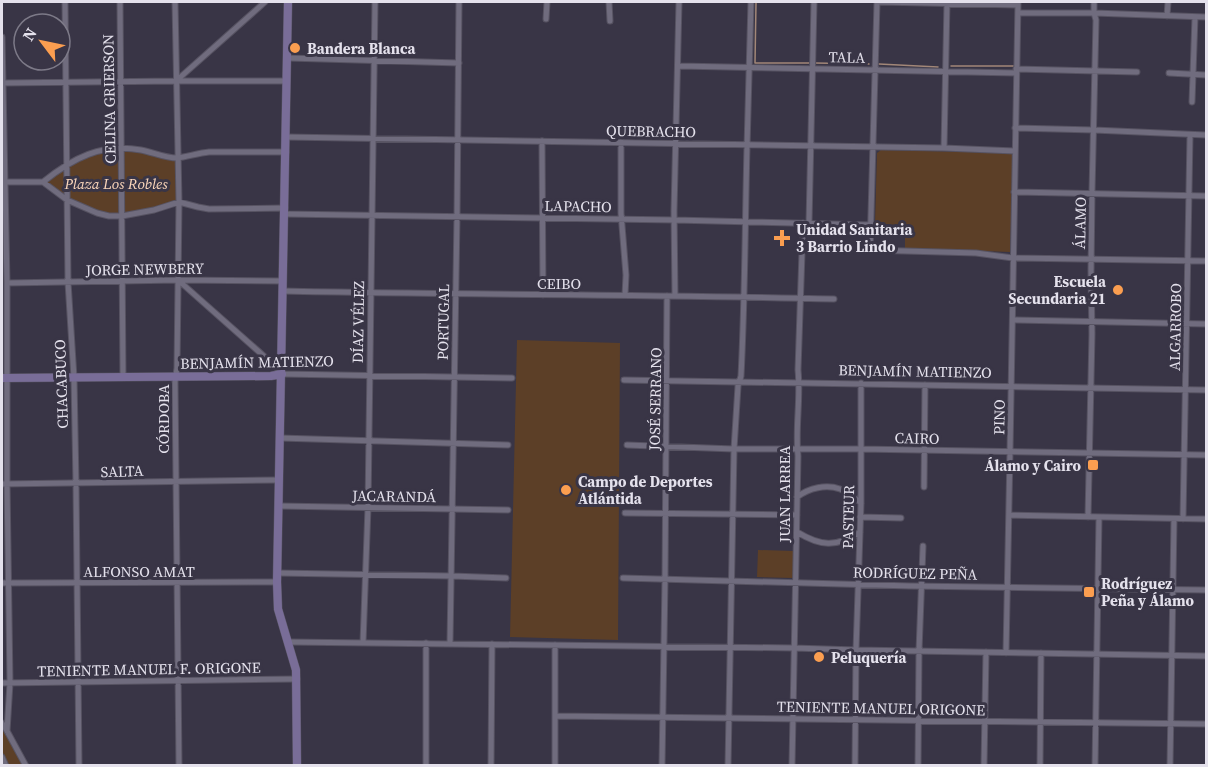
<svg xmlns="http://www.w3.org/2000/svg" width="1208" height="767" viewBox="0 0 1208 767" font-family="'Source Serif 4',serif">
  <style>
    .green { fill: #5c3f27 }
    .lines { fill: none; stroke-linecap: round; stroke-linejoin: round }
    .stream { stroke: #a28778; stroke-width: 1.5 }
    .street-casing { stroke: #575362; stroke-width: 7 }
    .secondary-casing { stroke: #575362; stroke-width: 9 }
    .street { stroke: #706c7e; stroke-width: 5 }
    .secondary { stroke: #796d98; stroke-width: 8 }
    .poi-dot { fill: #fb9e50; stroke: #393546; stroke-width: 2 }
    .labels { text-anchor: middle; dominant-baseline: central; stroke-width: 6; stroke-linejoin: round; paint-order: stroke }
    .poi-label { font-size: 15px; font-weight: bold; fill: #e4e1ec; stroke: #393546; text-anchor: start }
    .street-label { font-size: 15px; fill: #e4e1ec; stroke: #393546 }
    .park-label { font-size: 15px; font-style: italic; fill: #fcd7bb; stroke: #393546 }
  </style>
  <rect width="100%" height="100%" fill="#393546"/>
  <path class="green" d="M 116,148 L 177,158 L 179,202 L 154,210 L 109,216 L 83,208 L 43,182 L 82,158 Z
    M 881,150 L 1011,153 L 1013,157 L 1010,252 L 905,248 L 905,225 L 875,224 L 877,153 Z
    M 517,340 L 620,343 L 618,640 L 510,637 Z
    M 758,550 L 794,551 L 793,578 L 757,577 Z
    M 2,723 L 26,765 L 6,765 L 2,757 Z"/>
  <g class="lines">
    <path class="stream" d="M 756,3 L 755,63 L 809,63
      M 815,63 L 869,64
      M 879,64 L 938,67
      M 951,66 L 1014,66"/>
    <g class="street-casing">
      <path id="street" d="M 65,2 L 68,282 L 74,378 L 76,484 L 79,766
        M 120,2 L 123,377
        M 175,2 L 179,202 L 177,368 L 175,382 L 179,766
        M 609,2 L 610,21
        M 877,2 L 870,250 L 976,253 L 1013,258 L 1206,261
        M 880,2 L 1018,5
        M 1018,13 L 1094,13 L 1206,17
        M 1167,16 L 1168,2
        M 546,19 L 547,2
        M 2,37 L 7,283 L 7,484 L 10,683 L 7,731
        M 288,58 L 459,63
        M 679,66 L 1016,73
        M 1016,69 L 1137,72
        M 1169,73 L 1206,75
        M 176,81 L 265,2
        M 2,83 L 176,81 L 287,81
        M 1192,102 L 1195,17
        M 1015,128 L 1094,130 L 1206,135
        M 286,137 L 944,148 L 1015,151
        M 542,141 L 543,295
        M 621,142 L 621,213 L 626,275 L 625,295
        M 944,148 L 947,2
        M 5,182 L 43,182 L 67,200 L 97,213 L 109,216 L 122,216 L 154,210 L 179,202 L 198,207 L 209,209 L 285,208
        M 43,182 C 73,158 101,143 141,150 C 152,152 165,158 177,158 C 187,157 198,153 209,152 L 286,152
        M 1014,192 L 1206,196
        M 285,214 L 675,220 L 872,225
        M 809,223 L 814,2
        M 178,280 L 274,365 L 282,374 L 512,378
        M 7,283 L 178,280 L 283,281
        M 283,291 C 467,295 650,294 834,299
        M 675,296 L 674,211 L 679,2
        M 1013,320 L 1206,324
        M 624,380 L 1206,390
        M 280,438 L 508,445
        M 627,445 L 734,449 L 861,449 L 1206,455
        M 2,484 L 279,480
        M 924,487 L 925,385
        M 797,497 C 809,488 826,484 840,489 C 848,492 855,498 861,503
        M 279,506 L 508,510
        M 625,513 L 797,515
        M 1009,515 L 1206,519
        M 860,517 L 901,518
        M 1088,517 L 1092,334 L 1091,271 L 1092,192 L 1096,20 L 1094,13 L 1094,2
        M 1183,519 L 1190,135
        M 797,532 C 820,546 836,548 860,532
        M 277,573 L 452,576 L 506,578
        M 623,578 L 911,586 L 1206,590
        M 2,583 L 277,582
        M 289,642 L 794,648 L 856,650 L 1206,656
        M 363,643 L 368,507 L 375,2
        M 450,643 L 457,217 L 459,2
        M 555,645 L 555,766
        M 1006,653 L 1010,452 L 1018,2
        M 2,683 L 297,679
        M 555,716 L 1206,724
        M 2,723 L 7,731 L 26,766
        M 2,757 L 6,766
        M 426,766 L 426,643
        M 491,766 L 492,644
        M 662,766 L 665,579 L 667,296
        M 728,766 L 734,449 L 738,386 L 741,376 C 745,300 745,224 747,147 C 748,99 750,50 751,2
        M 792,766 L 798,456 C 795,427 801,399 798,370 L 803,223
        M 855,766 L 856,650 L 861,503 L 861,383
        M 918,766 L 919,651 L 923,546
        M 984,766 L 986,652
        M 1040,766 L 1041,653
        M 1095,766 L 1099,517
        M 1170,766 L 1174,519"/>
    </g>
    <g class="secondary-casing">
      <path id="secondary" d="M 288,2 L 277,582 L 278,609 L 296,670 L 297,766
        M 2,378 L 271,376 L 282,374"/>
    </g>
    <use href="#street" class="street"/>
    <use href="#secondary" class="secondary"/>
  </g>
  <g class="poi-dot">
    <circle cx="295" cy="48" r="6"/>
    <path d="M779 229h6v6h6v6h-6v6h-6v-6h-6v-6h6z"/>
    <circle cx="1118" cy="290" r="6"/>
    <rect x="1087" y="459" width="12" height="12" rx="3"/>
    <circle cx="566" cy="490" r="6"/>
    <rect x="1083" y="586" width="12" height="12" rx="3"/>
    <circle cx="819" cy="657" r="6"/>
  </g>
  <g class="labels">
    <g class="poi-label">
      <text x="307" y="48">Bandera Blanca</text>
      <text x="796" y="229">Unidad Sanitaria<tspan x="796" dy="17">3 Barrio Lindo</tspan></text>
      <text x="1106" y="281" text-anchor="end">Escuela<tspan x="1106" dy="17">Secundaria 21</tspan></text>
      <text x="1081" y="465" text-anchor="end">Álamo y Cairo</text>
      <text x="578" y="481">Campo de Deportes<tspan x="578" dy="17">Atlántida</tspan></text>
      <text x="1101" y="583">Rodríguez<tspan x="1101" dy="17">Peña y Álamo</tspan></text>
      <text x="831" y="657">Peluquería</text>
    </g>
    <g class="street-label">
      <text transform="translate(847 57) rotate(1)">TALA</text>
      <text transform="translate(109 99) rotate(-91)">CELINA GRIERSON</text>
      <text transform="translate(651 131) rotate(1)">QUEBRACHO</text>
      <text transform="translate(578 206) rotate(1)">LAPACHO</text>
      <text transform="translate(1080 223) rotate(-89)">ÁLAMO</text>
      <text transform="translate(145 269) rotate(-1)">JORGE NEWBERY</text>
      <text x="559" y="283">CEIBO</text>
      <text transform="translate(358 322) rotate(-89)">DÍAZ VÉLEZ</text>
      <text transform="translate(443 322) rotate(-89)">PORTUGAL</text>
      <text transform="translate(1175 327) rotate(-89)">ALGARROBO</text>
      <text transform="translate(257 362) rotate(-1)">BENJAMÍN MATIENZO</text>
      <text transform="translate(915 371) rotate(1)">BENJAMÍN MATIENZO</text>
      <text transform="translate(61 384) rotate(-92)">CHACABUCO</text>
      <text transform="translate(655 399) rotate(-89)">JOSÉ SERRANO</text>
      <text transform="translate(999 417) rotate(-89)">PINO</text>
      <text transform="translate(163 419) rotate(-90)">CÓRDOBA</text>
      <text transform="translate(917 438) rotate(1)">CAIRO</text>
      <text transform="translate(122 471) rotate(-2)">SALTA</text>
      <text transform="translate(784 494) rotate(-90)">JUAN LARREA</text>
      <text transform="translate(394 496) rotate(1)">JACARANDÁ</text>
      <text transform="translate(848 517) rotate(-89)">PASTEUR</text>
      <text x="139" y="571">ALFONSO AMAT</text>
      <text transform="translate(915 573) rotate(1)">RODRÍGUEZ PEÑA</text>
      <text transform="translate(149 669) rotate(-1)">TENIENTE MANUEL F. ORIGONE</text>
      <text transform="translate(881 708) rotate(1)">TENIENTE MANUEL ORIGONE</text>
    </g>
    <g class="park-label">
      <text x="116" y="183">Plaza Los Robles</text>
    </g>
  </g>
  <rect width="1208" height="767" fill="none" stroke="#e4e1ec" stroke-width="6"/>
  <g transform="translate(42 42) rotate(302)"><circle r="28" fill="#393546" stroke="#7d7a88" stroke-width="1.5"/>
  <path d="M0-4.5L10 22L0 15L-10 22Z" fill="#fb9e50"/>
  <text y="-9" font-size="16" font-weight="bold" text-anchor="middle" fill="#e4e1ec">N</text>
  </g>
</svg>
